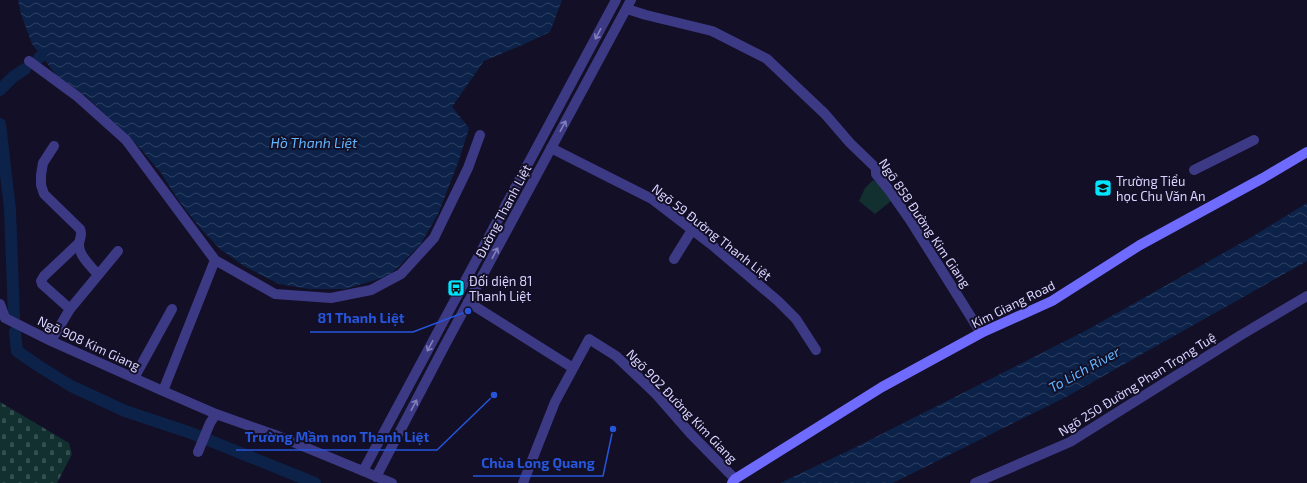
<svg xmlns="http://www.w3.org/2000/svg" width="1307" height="483" viewBox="0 0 1307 483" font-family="'Exo 2',sans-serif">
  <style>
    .cemetery { fill: url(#cemetery-stones) }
    .park { fill: #12302f }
    .water { fill: url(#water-waves) }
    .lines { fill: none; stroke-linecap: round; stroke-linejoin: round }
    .canal { stroke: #0c2248; stroke-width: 12 }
    .minor { stroke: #3d3a85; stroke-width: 10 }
    .tertiary { stroke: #3d3a85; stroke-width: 10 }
    .secondary { stroke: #6f6bff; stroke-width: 10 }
    .oneway { stroke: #837fbc }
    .labels { text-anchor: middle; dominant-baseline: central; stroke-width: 4; stroke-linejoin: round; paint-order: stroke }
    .poi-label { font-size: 13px; fill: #d9d4ff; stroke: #130f26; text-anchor: start }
    .street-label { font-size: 13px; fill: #d9d4ff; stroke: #130f26 }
    .water-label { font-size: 14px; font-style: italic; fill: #62b6ff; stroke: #130f26 }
    .leader { fill: none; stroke: #2655da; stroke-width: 1.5 }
    .callout-dot { fill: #2655da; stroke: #130f26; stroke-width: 1.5 }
    .callout-label { font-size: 14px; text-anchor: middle; font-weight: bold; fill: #2655da; stroke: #130f26; stroke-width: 4; stroke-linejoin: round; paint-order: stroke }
  </style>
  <defs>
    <pattern id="cemetery-stones" width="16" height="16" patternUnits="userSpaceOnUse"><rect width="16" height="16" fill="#12302f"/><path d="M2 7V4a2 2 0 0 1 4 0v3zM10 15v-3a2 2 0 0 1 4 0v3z" fill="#344d4e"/></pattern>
    <pattern id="water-waves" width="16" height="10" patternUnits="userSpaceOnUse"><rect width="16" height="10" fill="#0c2248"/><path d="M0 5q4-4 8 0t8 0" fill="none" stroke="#2f4163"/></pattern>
  </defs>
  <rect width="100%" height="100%" fill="#130f26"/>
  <path class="cemetery" d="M 0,402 L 69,443 L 72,454 L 57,483 L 0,483 Z"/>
  <path class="park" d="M 873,180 L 880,185 L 891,201 L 875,214 L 859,201 L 865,188 Z"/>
  <path class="water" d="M 18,0 L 562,0 L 550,32 L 522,45 L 484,61 L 452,107 L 469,128 L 458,163 L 438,214 L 420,245 L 389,276 L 345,289 L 309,289 L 279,284 L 244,266 L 220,249 L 200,228 L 179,201 L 161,173 L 138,146 L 87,97 L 57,76 L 32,44 L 21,14 Z
    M 1307,203 L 1307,261 L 1066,397 L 893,483 L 780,483 L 850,450 L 1085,331 L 1250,238 Z"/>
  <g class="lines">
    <path class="canal" d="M 39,58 L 41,56
      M 0,90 L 13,77 L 25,69
      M 0,124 L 10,209 L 14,318
      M 15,332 L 17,351 L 37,365 L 71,386 L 125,411 L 191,433 L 315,483"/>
    <path class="minor" d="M 627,9 L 646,15 L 712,31 L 767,59 L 825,114 L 850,143 L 876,168 L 876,174 L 889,190 L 912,223 L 981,333
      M 29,61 L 78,97 L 126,140 L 215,260 L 275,294 L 331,298 L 371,290 L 401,274 L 434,238 L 468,168 L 480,135
      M 54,146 L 43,163 L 41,175 L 41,185 L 44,194 L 80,229 C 83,235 79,239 79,245 C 79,256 91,266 98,275
      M 551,148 L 652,199 L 712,245 L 778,301 L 796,319 L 816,350
      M 1194,170 L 1254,140
      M 674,259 L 692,230
      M 468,302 L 573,368
      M 0,304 L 5,318 L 51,341 L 163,391 L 216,414 L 278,436 L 363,471
      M 70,309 L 42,284 L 41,281 L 44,276 L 79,243
      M 51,341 L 70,309 L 118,251
      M 134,378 L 172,309
      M 163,391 L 215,260
      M 198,452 L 210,423 L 216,414
      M 523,483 L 555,402 L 589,339 L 616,356 L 655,393 L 690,433 L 735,479"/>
    <path class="tertiary" d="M 376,477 L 445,345 L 631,0
      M 392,483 L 363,471 L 616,0
      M 975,483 L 1070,442 L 1241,335 L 1307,296"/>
    <path class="secondary" d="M 732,483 L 735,479 L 882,387 L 981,333 L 1052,301 L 1140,245 L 1263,178 L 1307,152"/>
  </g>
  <defs><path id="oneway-shaft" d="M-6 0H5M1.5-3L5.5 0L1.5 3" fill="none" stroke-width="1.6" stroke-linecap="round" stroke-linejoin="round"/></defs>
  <g class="oneway">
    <use href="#oneway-shaft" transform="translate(598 34) rotate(118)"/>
    <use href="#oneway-shaft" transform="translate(563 126) rotate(-62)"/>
    <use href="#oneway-shaft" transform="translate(495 253) rotate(-62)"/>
    <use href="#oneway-shaft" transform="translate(430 346) rotate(118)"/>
    <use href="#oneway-shaft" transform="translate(414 405) rotate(-62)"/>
  </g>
  <defs>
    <g id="school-square" transform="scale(0.9)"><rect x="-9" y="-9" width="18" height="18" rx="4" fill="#00e5ff" stroke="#130f26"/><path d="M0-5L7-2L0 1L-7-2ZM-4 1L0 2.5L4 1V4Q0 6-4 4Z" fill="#111"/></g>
    <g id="bus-square" transform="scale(0.9)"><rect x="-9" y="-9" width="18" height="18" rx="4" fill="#00e5ff" stroke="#130f26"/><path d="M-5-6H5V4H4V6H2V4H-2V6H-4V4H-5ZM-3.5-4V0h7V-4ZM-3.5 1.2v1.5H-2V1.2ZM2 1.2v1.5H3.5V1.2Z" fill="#111"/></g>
  </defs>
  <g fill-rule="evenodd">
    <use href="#school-square" x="1103" y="188"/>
    <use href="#bus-square" x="456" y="288"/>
  </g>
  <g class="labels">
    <g class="poi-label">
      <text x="1116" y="181">Trường Tiểu<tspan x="1116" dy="15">học Chu Văn An</tspan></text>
      <text x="469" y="281">Đối diện 81<tspan x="469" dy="15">Thanh Liệt</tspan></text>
    </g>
    <g class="street-label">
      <text transform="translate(503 211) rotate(-62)">Đường Thanh Liệt</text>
      <text transform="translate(925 223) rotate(56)">Ngõ 858 Đường Kim Giang</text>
      <text transform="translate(712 232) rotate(38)">Ngõ 59 Đường Thanh Liệt</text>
      <text transform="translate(1013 304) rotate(-26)">Kim Giang Road</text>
      <text transform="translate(89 343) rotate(25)">Ngõ 908 Kim Giang</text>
      <text transform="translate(1137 384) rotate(-32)">Ngõ 250 Đường Phan Trọng Tuệ</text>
      <text transform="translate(682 406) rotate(46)">Ngõ 902 Đường Kim Giang</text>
    </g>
    <g class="water-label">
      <text x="314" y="142">Hồ Thanh Liệt</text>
      <text transform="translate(1084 369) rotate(-29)">To Lich River</text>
    </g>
  </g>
  <path class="leader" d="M468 311L413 332H310M494 395L437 450H236M613 429L603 476H473"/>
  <g class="callout-dot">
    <circle cx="468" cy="311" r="4"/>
    <circle cx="494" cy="395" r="4"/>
    <circle cx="613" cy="429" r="4"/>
  </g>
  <g class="callout-label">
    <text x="361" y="323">81 Thanh Liệt</text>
    <text x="337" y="442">Trường Mầm non Thanh Liệt</text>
    <text x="538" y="468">Chùa Long Quang</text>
  </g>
</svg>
